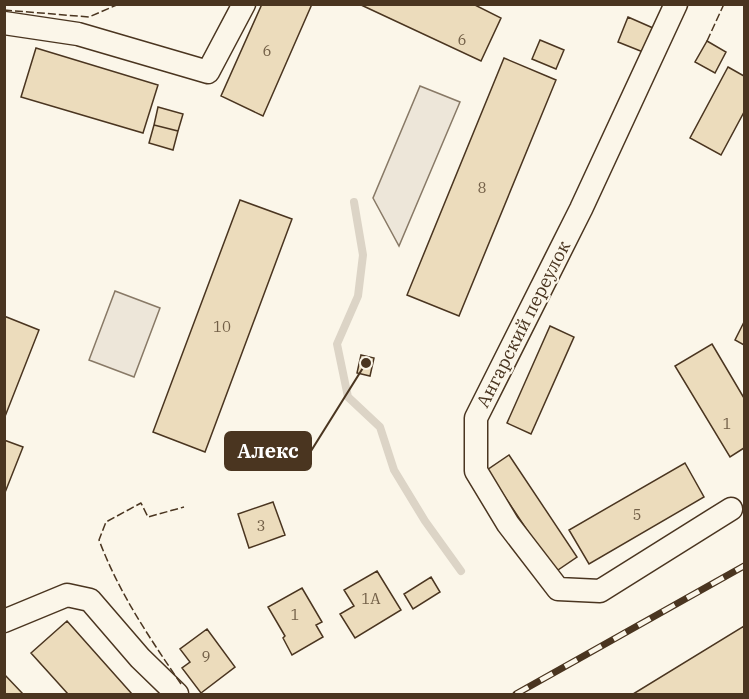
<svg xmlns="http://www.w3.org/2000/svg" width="749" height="699" viewBox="0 0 749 699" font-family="'IBM Plex Serif',serif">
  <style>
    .green { fill: #ede6d9; stroke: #887966; stroke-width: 1.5 }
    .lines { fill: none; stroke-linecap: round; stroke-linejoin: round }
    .stream { stroke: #dcd4c6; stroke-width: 8 }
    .building { fill: #ecdcbc; stroke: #4a3520; stroke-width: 1.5 }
    .minor-casing { stroke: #4a3520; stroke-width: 25 }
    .minor { stroke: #fbf6e9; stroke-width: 22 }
    .rail-casing { stroke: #4a3520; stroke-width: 7 }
    .rail { stroke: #fbf6e9; stroke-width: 4.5; stroke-dasharray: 14; stroke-linecap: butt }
    .fence { stroke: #4a3520; stroke-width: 1.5; stroke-dasharray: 8 3; stroke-linecap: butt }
    .labels { text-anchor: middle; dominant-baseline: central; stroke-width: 4.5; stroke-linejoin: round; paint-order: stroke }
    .number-label { font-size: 15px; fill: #725f47 }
    .street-label { font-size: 18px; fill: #4a3520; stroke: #fbf6e9 }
    .leader { fill: none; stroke: #4a3520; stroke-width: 2 }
    .callout-dot { fill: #4a3520; stroke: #fbf6e9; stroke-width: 2 }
    .callout { fill: #4a3520; stroke: #4a3520; stroke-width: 2 }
    .callout-label { font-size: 20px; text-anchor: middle; font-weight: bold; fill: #fff }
  </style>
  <rect width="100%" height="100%" fill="#fbf6e9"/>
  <path class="green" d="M 420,86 L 460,102 L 399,246 L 373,198 Z
    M 115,291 L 160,308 L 134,377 L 89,360 Z"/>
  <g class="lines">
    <path class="stream" d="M 354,202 L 363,255 L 358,296 L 337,344 L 348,397 L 380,427 L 394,470 L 425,521 L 461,571"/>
  </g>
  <path class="building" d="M 262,4 L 312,4 L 263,116 L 221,96 Z
    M 359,4 L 473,4 L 501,18 L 481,61 Z
    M 628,17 L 653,28 L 643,52 L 618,42 Z
    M 540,40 L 564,50 L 556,69 L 532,59 Z
    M 707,41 L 726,52 L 715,73 L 695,62 Z
    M 36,48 L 158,85 L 143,133 L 21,97 Z
    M 504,58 L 556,80 L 459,316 L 407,295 Z
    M 728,67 L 744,76 L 744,112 L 721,155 L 690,138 Z
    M 158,107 L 183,114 L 178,131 L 154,125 Z
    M 154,125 L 178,131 L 173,150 L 149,143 Z
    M 240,200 L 292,219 L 205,452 L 153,432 Z
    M 4,316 L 39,330 L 4,419 Z
    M 744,322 L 744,345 L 735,340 Z
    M 550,326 L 574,337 L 531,434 L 507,423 Z
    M 712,344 L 744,398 L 744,448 L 730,457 L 675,366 Z
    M 361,355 L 374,358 L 370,376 L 357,373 Z
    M 4,440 L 23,447 L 4,495 Z
    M 509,455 L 577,557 L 555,572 L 487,470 Z
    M 685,463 L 704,497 L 589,564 L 569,530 Z
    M 273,502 L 285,535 L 249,548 L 238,514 Z
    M 377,571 L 401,610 L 355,638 L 340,614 L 354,606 L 344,590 Z
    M 431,577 L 440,592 L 413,609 L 404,594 Z
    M 302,588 L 322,622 L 316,625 L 323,637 L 292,655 L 283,638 L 285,636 L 268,607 Z
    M 67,621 L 132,694 L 68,694 L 31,653 Z
    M 744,626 L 744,694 L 633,694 Z
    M 207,629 L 235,667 L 201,693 L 182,668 L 190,662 L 180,649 Z
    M 4,674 L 23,694 L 4,694 Z"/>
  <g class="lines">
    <g class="minor-casing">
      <path id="minor" d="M 676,4 L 581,209 L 476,418 L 476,471 L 508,524 L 558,589 L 600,591 L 731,509
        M 4,23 L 78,34 L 208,72 L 244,4
        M 4,621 L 67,595 L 90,600 L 140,658 L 177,694"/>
    </g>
    <use href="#minor" class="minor"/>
    <g class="rail-casing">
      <path id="rail" d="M 516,694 L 744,566"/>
    </g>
    <use href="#rail" class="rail"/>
    <path class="fence" d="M 4,10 L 89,17 L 119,4
      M 707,41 L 724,4
      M 181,684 C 149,637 119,593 99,540 L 106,522 L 141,503 L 148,517 L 184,507"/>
  </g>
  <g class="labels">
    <g class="number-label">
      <text x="462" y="39">6</text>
      <text x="267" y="50">6</text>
      <text x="482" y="187">8</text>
      <text x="222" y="326">10</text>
      <text x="727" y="423">1</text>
      <text x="637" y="514">5</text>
      <text x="261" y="525">3</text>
      <text x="371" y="598">1А</text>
      <text x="295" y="614">1</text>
      <text x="206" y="656">9</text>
    </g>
    <g class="street-label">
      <text transform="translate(523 324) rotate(-63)">Ангарский переулок</text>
    </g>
  </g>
  <path class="leader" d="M366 363L311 451"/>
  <circle class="callout-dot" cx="366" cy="363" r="6"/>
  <rect class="callout" x="225" y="432" width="86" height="38" rx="6"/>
  <g class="callout-label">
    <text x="268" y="458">Алекс</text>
  </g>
  <rect width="749" height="699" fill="none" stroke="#4a3520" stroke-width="12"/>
</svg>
